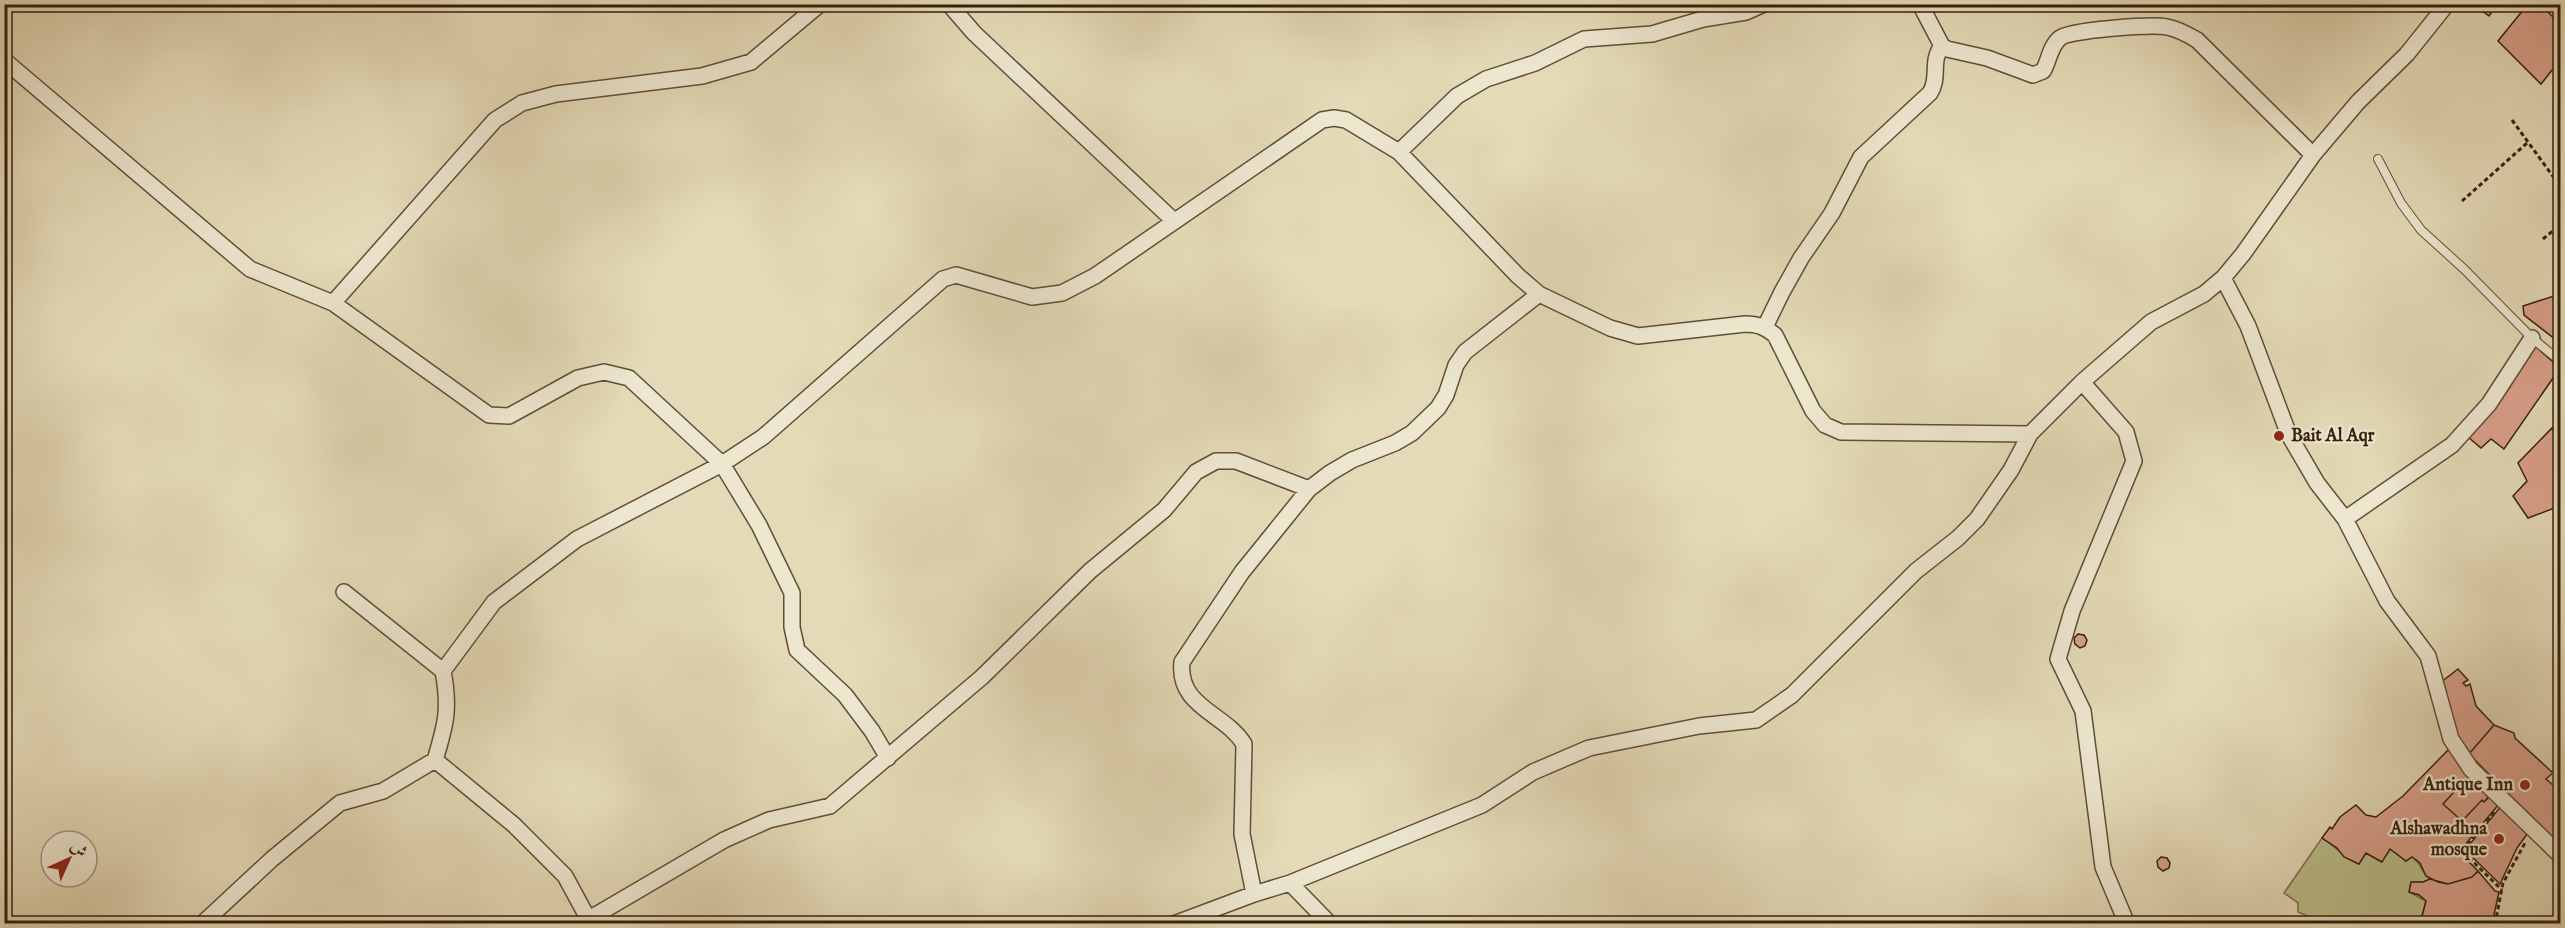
<svg xmlns="http://www.w3.org/2000/svg" width="2565" height="928" viewBox="0 0 2565 928" font-family="'IM FELL English',Amiri,serif">
  <style>
    .green { fill: #babe8a; stroke: #786e4b; stroke-width: 1.5 }
    .building { fill: #daa18c; stroke: #351f0c; stroke-width: 1.5 }
    .lines { fill: none; stroke-linecap: round; stroke-linejoin: round }
    .lane-casing { stroke: #614e37; stroke-width: 10 }
    .street-casing { stroke: #614e37; stroke-width: 18 }
    .path { stroke: #351f0c; stroke-width: 3; stroke-dasharray: 4.5 3; stroke-linecap: butt }
    .lane { stroke: #ede7d0; stroke-width: 8 }
    .street { stroke: #ede7d0; stroke-width: 15 }
    .poi-dot { fill: #8f2418; stroke: #ede7d0; stroke-width: 2 }
    .labels { text-anchor: middle; dominant-baseline: central; stroke-width: 4.5; stroke-linejoin: round; paint-order: stroke }
    .poi-label { font-size: 18px; font-weight: bold; fill: #351f0c; stroke: #ede7d0; text-anchor: end }
  </style>
  <rect width="100%" height="100%" fill="#e4dab7"/>
  <filter id="stains"><feTurbulence type="fractalNoise" baseFrequency=".00333" numOctaves="4"/><feColorMatrix values="0 0 0 0 .2 0 0 0 0 .09 0 0 0 0 .02 0 0 0 .5 -.17"/></filter>
  <radialGradient id="worn" r=".72"><stop offset=".6" stop-color="#630" stop-opacity="0"/><stop offset="1" stop-color="#630" stop-opacity=".3"/></radialGradient>
  <path class="green" d="M 2322,838 C 2335,847 2345,857 2358,864 L 2366,853 L 2381,862 L 2390,849 L 2406,861 L 2412,857 C 2421,863 2422,874 2430,879 L 2423,882 L 2411,882 L 2409,892 L 2426,901 L 2420,923 L 2324,923 L 2298,912 L 2298,903 L 2284,893 Z"/>
  <path class="building" d="M 2473,4 L 2497,4 L 2489,16 Z
    M 2528,4 L 2540,4 L 2560,24 L 2560,60 L 2541,84 L 2498,41 Z
    M 2554,296 L 2560,298 L 2560,343 L 2524,315 L 2523,306 Z
    M 2535,346 L 2560,368 L 2504,449 L 2491,439 L 2481,448 L 2468,437 L 2495,401 L 2510,387 L 2506,384 Z
    M 2552,428 L 2560,438 L 2560,497 L 2558,498 L 2560,506 L 2528,518 L 2513,496 L 2527,481 L 2518,463 Z
    M 2078,634 L 2084,635 L 2087,640 L 2085,646 L 2080,648 L 2075,644 L 2074,638 Z
    M 2458,669 L 2468,680 L 2463,683 L 2466,686 L 2470,684 L 2476,706 L 2494,725 L 2469,754 L 2456,735 L 2440,683 Z
    M 2494,725 L 2514,733 L 2515,738 L 2553,773 L 2546,779 L 2560,791 L 2560,835 L 2556,842 L 2469,754 Z
    M 2451,747 L 2473,776 L 2467,783 L 2464,781 L 2443,804 L 2462,821 L 2482,800 L 2484,802 L 2489,796 L 2499,804 L 2459,852 L 2478,871 L 2472,877 L 2448,884 L 2438,882 L 2426,876 L 2420,863 L 2412,857 L 2406,861 L 2390,849 L 2382,862 L 2366,853 L 2359,864 L 2344,857 L 2337,848 L 2322,838 L 2330,827 L 2332,829 L 2340,817 L 2356,805 L 2366,815 L 2376,817 L 2403,796 Z
    M 2473,776 L 2492,794 L 2484,802 L 2482,800 L 2462,821 L 2443,804 L 2464,781 L 2467,783 Z
    M 2502,805 L 2530,830 L 2517,848 L 2500,884 L 2465,850 Z
    M 2161,857 L 2167,858 L 2170,863 L 2169,868 L 2163,871 L 2158,867 L 2157,861 Z
    M 2478,871 L 2495,891 L 2499,892 L 2492,924 L 2420,924 L 2426,901 L 2419,895 L 2409,892 L 2411,882 L 2423,882 L 2430,879 L 2448,884 L 2472,877 Z"/>
  <g class="lines">
    <g class="lane-casing">
      <path id="lane" d="M 2378,159 L 2401,203 L 2421,230 L 2464,269 L 2532,338 L 2560,361"/>
    </g>
    <g class="street-casing">
      <path id="street" d="M 949,4 L 974,33 L 1173,220
        M 1920,4 L 1942,46 L 1947,49 L 1987,58 L 2033,75 L 2043,71 C 2049,61 2050,46 2060,38 C 2069,30 2152,24 2167,27 C 2178,29 2187,34 2197,40 L 2313,155
        M 4,60 L 250,269 L 333,303 L 489,415 L 509,416 L 578,378 L 604,372 L 629,378 L 722,464 L 763,437 L 943,279 L 956,275 L 1032,297 L 1062,293 L 1095,276 L 1322,120 L 1334,118 L 1346,120 L 1399,152 L 1518,276 L 1539,294 L 1610,328 L 1638,336 L 1745,324 C 1758,324 1765,327 1775,335 L 1813,411 L 1825,425 L 1841,432 L 2030,434
        M 1399,152 L 1457,96 L 1486,79 L 1535,63 L 1584,39 L 1652,34 L 1703,19 L 1746,12 L 1764,4
        M 2223,278 L 2248,326 L 2289,435 L 2317,483 L 2345,519 L 2387,601 L 2428,656 L 2451,739 L 2471,769 L 2560,855
        M 333,303 L 495,120 L 522,103 L 556,94 L 702,76 L 751,62 L 820,4
        M 1765,327 L 1782,292 L 1801,258 L 1832,213 L 1861,157 L 1930,93 C 1940,78 1930,61 1942,46
        M 2082,382 L 2126,432 L 2134,461 L 2072,611 L 2058,659 L 2083,711 L 2103,867 L 2127,924
        M 2345,519 L 2452,445 L 2489,404 L 2532,338
        M 344,592 L 443,671
        M 435,760 C 446,724 450,708 443,671 L 494,602 L 577,539 L 722,464 L 759,525 L 792,593 L 792,627 L 797,650 L 845,695 L 872,731 L 888,758
        M 1290,883 L 1330,924
        M 1254,894 L 1242,834 L 1244,744 C 1225,713 1177,707 1182,662 L 1242,572 L 1309,489 L 1330,473 L 1352,460 L 1395,443 L 1412,433 L 1438,408 L 1446,395 L 1456,365 L 1465,352 L 1539,294
        M 589,919 L 724,840 L 769,820 L 830,806 L 982,677 L 1090,571 L 1164,510 L 1196,472 L 1216,461 L 1236,461 L 1309,489
        M 202,924 L 272,859 L 340,803 L 383,791 L 435,760 L 514,825 L 565,876 L 591,924
        M 1174,924 L 1254,894 L 1290,883 L 1482,805 L 1533,772 L 1589,748 L 1699,726 L 1756,720 L 1792,695 L 1916,571 L 1958,538 L 1977,519 L 2011,470 L 2030,434 L 2082,382 L 2151,322 L 2204,294 L 2223,278 L 2243,254 L 2313,155 L 2358,102 L 2407,54 L 2447,4"/>
    </g>
    <path class="path" d="M 2512,120 L 2560,186
      M 2462,201 L 2527,143
      M 2543,239 L 2560,225
      M 2494,812 L 2462,851 L 2502,890
      M 2495,924 L 2503,883 L 2525,843"/>
    <use href="#lane" class="lane"/>
    <use href="#street" class="street"/>
  </g>
  <g class="poi-dot">
    <circle cx="2279" cy="436" r="6"/>
    <circle cx="2525" cy="785" r="6"/>
    <circle cx="2499" cy="839" r="6"/>
  </g>
  <g class="labels">
    <g class="poi-label">
      <text x="2291" y="436" text-anchor="start">Bait Al Aqr</text>
      <text x="2513" y="785">Antique Inn</text>
      <text x="2487" y="829">Alshawadhna<tspan x="2487" dy="21">mosque</tspan></text>
    </g>
  </g>
  <rect width="2565" height="928" fill="none" stroke="#e4dab7" stroke-width="24"/>
  <rect x="6" y="6" width="2553" height="916" fill="none" stroke="#351f0c" stroke-width="3"/>
  <rect x="12" y="12" width="2541" height="904" fill="none" stroke="#351f0c" stroke-width="1.5"/>
  <g transform="translate(69 859) rotate(45)"><circle r="28" fill="#ede7d0" stroke="#a39782" stroke-width="1.5"/>
  <path d="M0-4.5L10 22L0 15L-10 22Z" fill="#8f2418"/>
  <text y="-9" font-size="16" font-weight="bold" text-anchor="middle" fill="#351f0c">ش</text>
  </g>
  <rect width="100%" height="100%" filter="url(#stains)"/>
  <rect width="100%" height="100%" fill="url(#worn)"/>
</svg>
